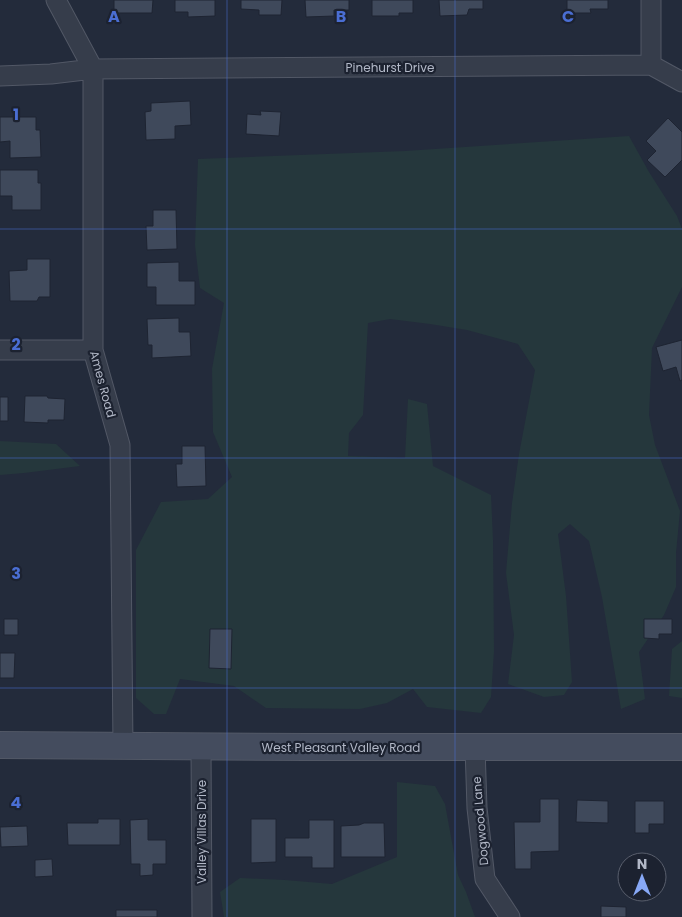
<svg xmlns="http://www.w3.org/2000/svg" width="682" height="917" viewBox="0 0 682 917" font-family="Poppins,sans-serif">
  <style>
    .green { fill: #25373c }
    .building { fill: #3f495b; stroke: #1e2432 }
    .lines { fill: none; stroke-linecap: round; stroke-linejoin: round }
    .street-casing { stroke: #525866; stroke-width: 21 }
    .secondary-casing { stroke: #525866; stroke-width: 28 }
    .street { stroke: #363d4b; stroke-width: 19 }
    .secondary { stroke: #444c5e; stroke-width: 26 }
    .grid { fill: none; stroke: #4a6ed3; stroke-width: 1; stroke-opacity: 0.55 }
    .labels { text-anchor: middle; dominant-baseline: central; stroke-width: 4.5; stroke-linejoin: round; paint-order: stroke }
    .street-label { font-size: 12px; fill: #b2b8c7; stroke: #1c2230 }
    .grid-label { font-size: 16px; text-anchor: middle; font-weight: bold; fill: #4a6ed3; stroke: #1c2230; stroke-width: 4.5; stroke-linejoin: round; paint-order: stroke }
  </style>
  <rect width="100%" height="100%" fill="#232b3b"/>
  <path class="green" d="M 629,136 L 649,172 L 677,216 L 682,229 L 682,287 L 652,348 L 649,415 L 655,445 L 680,511 L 676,553 L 676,587 L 664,615 L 639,652 L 645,699 L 621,709 L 602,597 L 589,541 L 570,524 L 558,534 L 566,596 L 572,682 L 564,695 L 544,697 L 508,684 L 514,635 L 506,573 L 512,503 L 519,454 L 535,370 L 518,344 L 467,330 L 430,324 L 390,319 L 368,323 L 363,415 L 349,433 L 348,456 L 405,458 L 408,399 L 427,404 L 433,466 L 491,495 L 493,540 L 494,651 L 491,697 L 481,713 L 427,707 L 413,689 L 387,703 L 360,709 L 266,708 L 234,686 L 180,679 L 166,714 L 154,714 L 136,698 L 136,550 L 161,502 L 208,499 L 232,477 L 213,432 L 212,369 L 224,303 L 200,288 L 195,245 L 198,159 L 405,151 Z
    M 0,441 L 56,444 L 80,466 L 24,473 L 0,475 Z
    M 682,641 L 682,698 L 669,696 L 672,649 Z
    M 397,782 L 435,786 L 445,804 L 458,875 L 466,892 L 475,917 L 224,917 L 220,892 L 240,878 L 285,880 L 332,884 L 397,857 Z"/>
  <path class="building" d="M 114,0 L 153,0 L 152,13 L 114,13 Z
    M 175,0 L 215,0 L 215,16 L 188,17 L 188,12 L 175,12 Z
    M 241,0 L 282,0 L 281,15 L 259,15 L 259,10 L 241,9 Z
    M 305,0 L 349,0 L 349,10 L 334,10 L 334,16 L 306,17 Z
    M 372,0 L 413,0 L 413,13 L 399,13 L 399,16 L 372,16 Z
    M 439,0 L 483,0 L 483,9 L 469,9 L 467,15 L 440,16 Z
    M 567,0 L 608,0 L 608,9 L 590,9 L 591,13 L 567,13 Z
    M 190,101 L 191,125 L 175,126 L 175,139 L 146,140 L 145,112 L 151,111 L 151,103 Z
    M 260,111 L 281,112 L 279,136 L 246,134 L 247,114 L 261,115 Z
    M 0,117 L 36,117 L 36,130 L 40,130 L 41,157 L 10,158 L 10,141 L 0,142 Z
    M 668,118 L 682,132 L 682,160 L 665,177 L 647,160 L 656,151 L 646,141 Z
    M 0,170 L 38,170 L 38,183 L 41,183 L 41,210 L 12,210 L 12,196 L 0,196 Z
    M 153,210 L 176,210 L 177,249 L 147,250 L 146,226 L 153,226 Z
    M 27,259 L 50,259 L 50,297 L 39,297 L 37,301 L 10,301 L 9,271 L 27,270 Z
    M 179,262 L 179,281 L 195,281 L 195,305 L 156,305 L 156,287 L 147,287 L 147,263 Z
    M 179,318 L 179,332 L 190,332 L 191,356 L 152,358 L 152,345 L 148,345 L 147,319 Z
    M 682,340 L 682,380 L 680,381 L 676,367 L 663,371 L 656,347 Z
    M 25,396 L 47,396 L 48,398 L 65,399 L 64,420 L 48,420 L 48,423 L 24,422 Z
    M 0,397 L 8,397 L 8,421 L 0,421 Z
    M 182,446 L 205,446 L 206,486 L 177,487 L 176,464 L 182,464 Z
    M 4,619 L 18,619 L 18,635 L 4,635 Z
    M 644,619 L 672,619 L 672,634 L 659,634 L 659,639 L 644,638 Z
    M 210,629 L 232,629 L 231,669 L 209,668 Z
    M 0,653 L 15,653 L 14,678 L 0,678 Z
    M 540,799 L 559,799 L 559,851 L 531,852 L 531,869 L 515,869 L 514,822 L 540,822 Z
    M 577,800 L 608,801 L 608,823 L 576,822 Z
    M 635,801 L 664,801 L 664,824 L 649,824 L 649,833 L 635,833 Z
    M 98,819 L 120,819 L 120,845 L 68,845 L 67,823 L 98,823 Z
    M 148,819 L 148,840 L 166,840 L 166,864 L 153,864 L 153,875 L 140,876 L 140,864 L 131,864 L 130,820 Z
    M 251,819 L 276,819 L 276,862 L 251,863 Z
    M 309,820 L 334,820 L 334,868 L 312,868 L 312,857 L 285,857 L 285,838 L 309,838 Z
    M 364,823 L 384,823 L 385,857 L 341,857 L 341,826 L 359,825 Z
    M 27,826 L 28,846 L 1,847 L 0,827 Z
    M 52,859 L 53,876 L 35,877 L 35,860 Z
    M 601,906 L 626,907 L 626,917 L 601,917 Z
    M 116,910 L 157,910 L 157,917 L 116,917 Z"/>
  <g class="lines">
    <g class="street-casing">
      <path id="street" d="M 56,0 L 93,69 L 93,350 L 120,445 L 123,746
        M 651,65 L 651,0
        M 0,76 L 51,74 L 93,69 L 651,65 L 682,82
        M 0,350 L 93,350
        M 201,747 L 202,917
        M 475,747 L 477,808 L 485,879 L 510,917"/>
    </g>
    <g class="secondary-casing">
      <path id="secondary" d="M 0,745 L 307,747 L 682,747"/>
    </g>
    <use href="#street" class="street"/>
    <use href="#secondary" class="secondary"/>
  </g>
  <path class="grid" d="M 227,0 L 227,917M 455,0 L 455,917M 0,229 L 682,229M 0,458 L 682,458M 0,688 L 682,688"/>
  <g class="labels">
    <g class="street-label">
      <text x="390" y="67">Pinehurst Drive</text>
      <text transform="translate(103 384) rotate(75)">Ames Road</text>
      <text x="341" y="747">West Pleasant Valley Road</text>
      <text transform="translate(480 821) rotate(-95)">Dogwood Lane</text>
      <text transform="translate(201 832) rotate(-90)">Valley Villas Drive</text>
    </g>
  </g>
  <g class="grid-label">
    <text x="114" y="22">A</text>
    <text x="341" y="22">B</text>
    <text x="568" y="22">C</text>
    <text x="16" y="120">1</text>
    <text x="16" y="350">2</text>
    <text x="16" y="579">3</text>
    <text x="16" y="808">4</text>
  </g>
  <g transform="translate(642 877)"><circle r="24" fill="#1c2230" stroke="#585e6c"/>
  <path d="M0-4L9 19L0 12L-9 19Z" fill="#87a8f6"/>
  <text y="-8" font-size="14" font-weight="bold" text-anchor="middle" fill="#b2b8c7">N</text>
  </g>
</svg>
